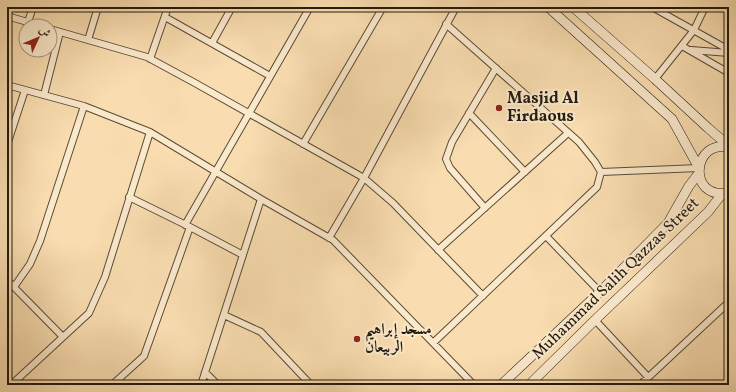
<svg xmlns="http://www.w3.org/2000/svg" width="736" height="392" viewBox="0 0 736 392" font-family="Vollkorn,Amiri,serif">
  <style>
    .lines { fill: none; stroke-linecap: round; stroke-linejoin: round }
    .street-casing { stroke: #584b37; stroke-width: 8 }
    .secondary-casing { stroke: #221a0f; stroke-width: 10 }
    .street { stroke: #fbe9cc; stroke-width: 6 }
    .secondary { stroke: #fbe9cc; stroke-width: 9 }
    .poi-dot { fill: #8f2418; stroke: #fbe9cc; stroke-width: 1.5 }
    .labels { text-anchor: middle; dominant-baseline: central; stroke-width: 4; stroke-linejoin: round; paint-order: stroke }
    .poi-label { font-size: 16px; font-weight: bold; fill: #221a0f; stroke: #fbe9cc; text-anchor: start }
    .street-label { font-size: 16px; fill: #221a0f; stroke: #fbe9cc }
  </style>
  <rect width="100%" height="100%" fill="#f9ddb0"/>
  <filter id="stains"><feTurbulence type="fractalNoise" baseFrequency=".005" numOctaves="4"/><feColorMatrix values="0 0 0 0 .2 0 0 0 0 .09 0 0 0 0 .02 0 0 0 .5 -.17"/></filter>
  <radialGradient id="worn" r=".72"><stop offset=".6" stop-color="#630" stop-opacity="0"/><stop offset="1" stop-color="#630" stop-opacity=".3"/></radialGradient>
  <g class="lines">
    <g class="street-casing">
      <path id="street" d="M 652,7 L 729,50
        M 7,16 L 41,26
        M 165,17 L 270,76
        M 28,22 L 33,7
        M 50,29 L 147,57 L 195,83 L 364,178 L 393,203 L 483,296
        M 88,40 L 98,7
        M 212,43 L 232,7
        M 682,46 L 729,73
        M 691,50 L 729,53
        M 150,59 L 168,7
        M 655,79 L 694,30 L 705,7
        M 7,85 L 84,106 L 150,132 L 261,199 L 333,240 L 474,385
        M 44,95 L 60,32
        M 469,113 L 525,172
        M 303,144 L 383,7
        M 7,145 L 25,90
        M 601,172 L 699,168
        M 129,197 L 190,227 L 243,255
        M 485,208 L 450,168 L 446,159 L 452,142 L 496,68
        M 185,225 L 310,7
        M 546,236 L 600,292
        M 329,238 L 364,178 L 456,7
        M 438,250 L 568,133
        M 7,280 L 63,337
        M 14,287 L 30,264 L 40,241 L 84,106
        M 224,315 L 261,332 L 311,385
        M 595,320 L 648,377
        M 433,343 L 597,187 L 601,172 L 595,162 L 579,142 L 446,24
        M 205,372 L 218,385
        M 11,385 L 89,313 L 105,277 L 150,132
        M 112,385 L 144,356 L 190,227
        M 201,385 L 261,199
        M 640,385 L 729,302"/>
    </g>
    <g class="secondary-casing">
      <path id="secondary" d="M 548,7 L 672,119 L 699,168
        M 573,7 L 655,79 L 708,128 L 729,146
        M 729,148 C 694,137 685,200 729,193
        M 501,385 L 600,292 L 668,223 L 689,186 L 699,173
        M 529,385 L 595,320 L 708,212 L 722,194"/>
    </g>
    <use href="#street" class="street"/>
    <use href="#secondary" class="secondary"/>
  </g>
  <g class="poi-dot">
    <circle cx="499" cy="108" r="4"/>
    <circle cx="357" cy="339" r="4"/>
  </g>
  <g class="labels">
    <g class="poi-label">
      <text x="507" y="99">Masjid Al<tspan x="507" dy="18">Firdaous</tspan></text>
      <text x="365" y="330">مسجد إبراهيم<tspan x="365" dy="18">الربيعان</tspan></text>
    </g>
    <g class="street-label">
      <text transform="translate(616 279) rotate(-44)">Muhammad Salih Qazzas Street</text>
    </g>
  </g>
  <rect width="736" height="392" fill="none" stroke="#f9ddb0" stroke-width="24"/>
  <rect x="8" y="8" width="720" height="376" fill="none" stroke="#221a0f" stroke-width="2"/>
  <rect x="12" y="12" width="712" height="368" fill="none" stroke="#221a0f"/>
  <g transform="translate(38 38) rotate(46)"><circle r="19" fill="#fbe9cc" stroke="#a49680"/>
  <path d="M0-3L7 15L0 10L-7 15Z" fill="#8f2418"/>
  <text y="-6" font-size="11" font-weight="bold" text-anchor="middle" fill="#221a0f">ش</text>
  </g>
  <rect width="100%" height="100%" filter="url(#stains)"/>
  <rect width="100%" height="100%" fill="url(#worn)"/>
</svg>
